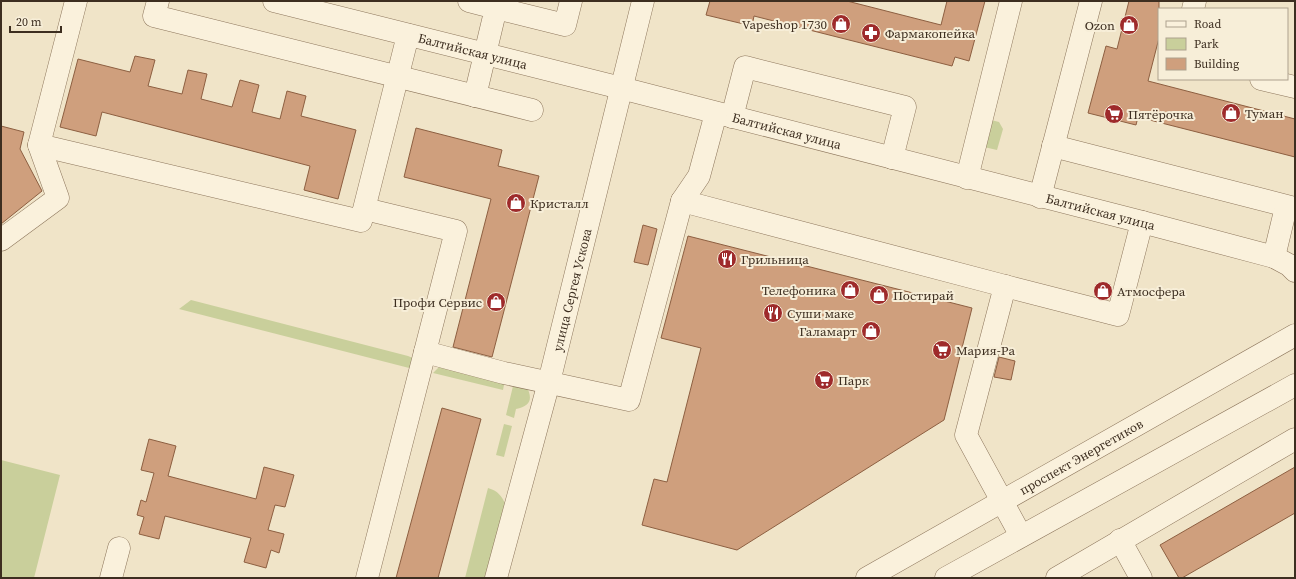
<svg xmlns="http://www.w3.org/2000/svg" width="1296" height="579" viewBox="0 0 1296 579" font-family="'Source Serif 4',serif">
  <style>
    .green { fill: #c9cf9b }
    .building { fill: #cf9f7d; stroke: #8d5f41 }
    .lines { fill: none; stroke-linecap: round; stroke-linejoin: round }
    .minor-casing { stroke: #8d765c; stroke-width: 23 }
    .minor { stroke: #faf1dc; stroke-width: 22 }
    .labels { text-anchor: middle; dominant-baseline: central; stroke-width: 4; stroke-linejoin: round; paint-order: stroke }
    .poi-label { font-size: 13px; fill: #3d2e20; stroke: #f7eed8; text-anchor: start }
    .street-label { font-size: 13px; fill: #3d2e20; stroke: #f7eed8 }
  </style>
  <rect width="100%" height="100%" fill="#f0e4c8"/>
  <path class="green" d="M 991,120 L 999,122 L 1003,129 L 997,150 L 984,147 Z
    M 191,300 L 408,356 L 415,359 L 417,370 L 179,309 Z
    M 440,366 L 505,380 L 503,390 L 433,373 Z
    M 514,382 L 527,387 C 533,400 530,406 516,409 L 514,418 L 506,415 Z
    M 504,424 L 512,426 L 504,457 L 496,455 Z
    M 1,460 L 60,475 L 34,578 L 1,578 Z
    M 488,488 C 498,491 501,495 506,505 L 487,578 L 465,578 Z"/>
  <path class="building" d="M 710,1 L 847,1 L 941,25 L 947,1 L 985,1 L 969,61 L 955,57 L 952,66 L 754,16 L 752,26 L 706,15 Z
    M 1129,1 L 1159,1 L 1159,38 L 1148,81 L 1295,119 L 1295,157 L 1138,117 L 1136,125 L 1088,113 L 1106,46 L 1117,49 Z
    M 135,56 L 155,60 L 148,86 L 182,94 L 188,70 L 207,74 L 201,99 L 232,107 L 240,80 L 259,85 L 252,112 L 280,119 L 287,91 L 306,96 L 301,116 L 356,130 L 338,199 L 304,190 L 310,166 L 102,112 L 96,136 L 60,127 L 78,59 L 130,72 Z
    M 1,126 L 24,132 L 20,149 L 42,191 L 1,224 Z
    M 416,128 L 502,150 L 498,166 L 539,176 L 492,357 L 453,347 L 491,199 L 404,177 Z
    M 643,225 L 657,229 L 648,265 L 634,262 Z
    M 688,236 L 972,308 L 944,420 L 737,550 L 642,525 L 654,479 L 667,482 L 701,348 L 661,338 Z
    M 999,357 L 1015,361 L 1011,380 L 994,377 Z
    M 442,408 L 481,419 L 438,578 L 396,578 Z
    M 149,439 L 176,446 L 168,476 L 256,499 L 264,467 L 294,475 L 285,507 L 275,505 L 268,530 L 284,534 L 279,553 L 271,550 L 266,568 L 244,562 L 251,538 L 165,516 L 159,539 L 139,534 L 144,517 L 137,515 L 141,500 L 146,502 L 154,473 L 141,470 Z
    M 1295,467 L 1295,513 L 1182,578 L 1179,578 L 1160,545 Z"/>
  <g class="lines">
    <g class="minor-casing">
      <g id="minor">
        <path d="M 158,1 L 154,16 L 532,110"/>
        <path id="s1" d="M 274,1 L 621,88 L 1142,222 L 1274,257 L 1289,265 L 1295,271"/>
        <path d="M 469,1 L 496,8 L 475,96"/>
        <path d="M 496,8 L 565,25 L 571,1"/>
        <path d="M 1193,9 L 1195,1"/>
        <path d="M 1261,79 L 1295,87"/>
        <path d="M 732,117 L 745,67 L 905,107 L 892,158"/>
        <path d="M 39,145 L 361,221 L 408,35"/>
        <path d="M 1053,146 L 1295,208"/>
        <path d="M 967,178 L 1011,1"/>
        <path d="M 1040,197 L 1091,1"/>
        <path d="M 682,201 L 1005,286 L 1118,315 L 1142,222"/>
        <path d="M 365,209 L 456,231 L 367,578"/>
        <path d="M 1,240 L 58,198 L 39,145 L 76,1"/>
        <path d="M 1274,257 L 1286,207"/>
        <path d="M 1005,286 L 966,435 L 1021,536"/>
        <path d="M 425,352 L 504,373 L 629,400 L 682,201 L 699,176 L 716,113"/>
        <path d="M 1120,540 L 1141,578"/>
        <path d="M 111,578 L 119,548"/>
        <path id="s2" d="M 496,578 L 549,382 L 643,1"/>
        <path id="s3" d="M 867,578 L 1295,335"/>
        <path d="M 946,578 L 1295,385"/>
        <path d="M 1057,578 L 1295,439"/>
      </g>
    </g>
    <use href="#minor" class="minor"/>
  </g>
  <defs>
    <g id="shop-disc" transform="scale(1)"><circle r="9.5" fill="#9e2a2b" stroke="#f7eed8"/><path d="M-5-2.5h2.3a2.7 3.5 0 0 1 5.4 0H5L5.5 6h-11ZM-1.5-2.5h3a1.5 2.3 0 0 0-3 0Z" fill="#fff"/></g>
    <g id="pharmacy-disc" transform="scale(1)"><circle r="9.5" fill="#9e2a2b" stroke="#f7eed8"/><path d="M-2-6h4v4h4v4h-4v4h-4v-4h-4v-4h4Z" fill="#fff"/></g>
    <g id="supermarket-disc" transform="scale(1)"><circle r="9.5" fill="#9e2a2b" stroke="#f7eed8"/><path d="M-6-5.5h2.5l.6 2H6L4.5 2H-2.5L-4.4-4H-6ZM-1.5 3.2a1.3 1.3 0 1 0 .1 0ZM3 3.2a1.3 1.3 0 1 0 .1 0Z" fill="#fff"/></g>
    <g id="restaurant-disc" transform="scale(1)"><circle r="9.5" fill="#9e2a2b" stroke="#f7eed8"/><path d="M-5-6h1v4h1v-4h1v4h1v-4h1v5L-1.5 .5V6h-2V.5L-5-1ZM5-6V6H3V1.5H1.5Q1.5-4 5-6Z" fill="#fff"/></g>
  </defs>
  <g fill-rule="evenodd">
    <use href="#shop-disc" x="841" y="24"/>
    <use href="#shop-disc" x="1129" y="25"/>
    <use href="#pharmacy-disc" x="871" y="33"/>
    <use href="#shop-disc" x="1231" y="113"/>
    <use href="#supermarket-disc" x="1114" y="114"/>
    <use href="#shop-disc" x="516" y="203"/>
    <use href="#restaurant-disc" x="727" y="259"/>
    <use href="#shop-disc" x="850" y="290"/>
    <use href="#shop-disc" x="1103" y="291"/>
    <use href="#shop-disc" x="879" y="295"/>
    <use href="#shop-disc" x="496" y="302"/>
    <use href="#restaurant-disc" x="773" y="313"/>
    <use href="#shop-disc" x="871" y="331"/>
    <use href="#supermarket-disc" x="942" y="350"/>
    <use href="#supermarket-disc" x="824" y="380"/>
  </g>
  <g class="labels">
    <g class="poi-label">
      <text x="827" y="24" text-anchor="end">Vapeshop 1730</text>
      <text x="1115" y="25" text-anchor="end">Ozon</text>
      <text x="885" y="33">Фармакопейка</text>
      <text x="1245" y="113">Туман</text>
      <text x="1128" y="114">Пятёрочка</text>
      <text x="530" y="203">Кристалл</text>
      <text x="741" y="259">Грильница</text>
      <text x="836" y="290" text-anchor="end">Телефоника</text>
      <text x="1117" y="291">Атмосфера</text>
      <text x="893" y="295">Постирай</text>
      <text x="482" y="302" text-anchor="end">Профи Сервис</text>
      <text x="787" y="313">Суши маке</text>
      <text x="857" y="331" text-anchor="end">Галамарт</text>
      <text x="956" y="350">Мария-Ра</text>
      <text x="838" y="380">Парк</text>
    </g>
    <g class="street-label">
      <text stroke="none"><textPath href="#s1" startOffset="205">Балтийская улица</textPath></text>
      <text stroke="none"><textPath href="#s1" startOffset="529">Балтийская улица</textPath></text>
      <text stroke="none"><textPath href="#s1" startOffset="853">Балтийская улица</textPath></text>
      <text stroke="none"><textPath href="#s2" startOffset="298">улица Сергея Ускова</textPath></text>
      <text stroke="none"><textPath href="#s3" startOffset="246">проспект Энергетиков</textPath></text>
    </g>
  </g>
  <rect width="1296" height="579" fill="none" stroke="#3d2e20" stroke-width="4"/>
  <rect x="1158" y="8" width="130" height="72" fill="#f7eed8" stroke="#ada18e"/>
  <rect x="1166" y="21" width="20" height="6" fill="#faf1dc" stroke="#ada18e"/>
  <text x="1194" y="28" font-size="12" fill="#3d2e20">Road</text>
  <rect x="1166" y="38" width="20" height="12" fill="#c9cf9b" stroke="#ada18e"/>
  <text x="1194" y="48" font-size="12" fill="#3d2e20">Park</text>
  <rect x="1166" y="58" width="20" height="12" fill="#cf9f7d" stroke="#ada18e"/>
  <text x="1194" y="68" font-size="12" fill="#3d2e20">Building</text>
  <path d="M10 26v6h51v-6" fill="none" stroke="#3d2e20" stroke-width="2"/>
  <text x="16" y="26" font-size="12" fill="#3d2e20" stroke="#f7eed8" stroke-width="3" paint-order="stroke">20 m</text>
</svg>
